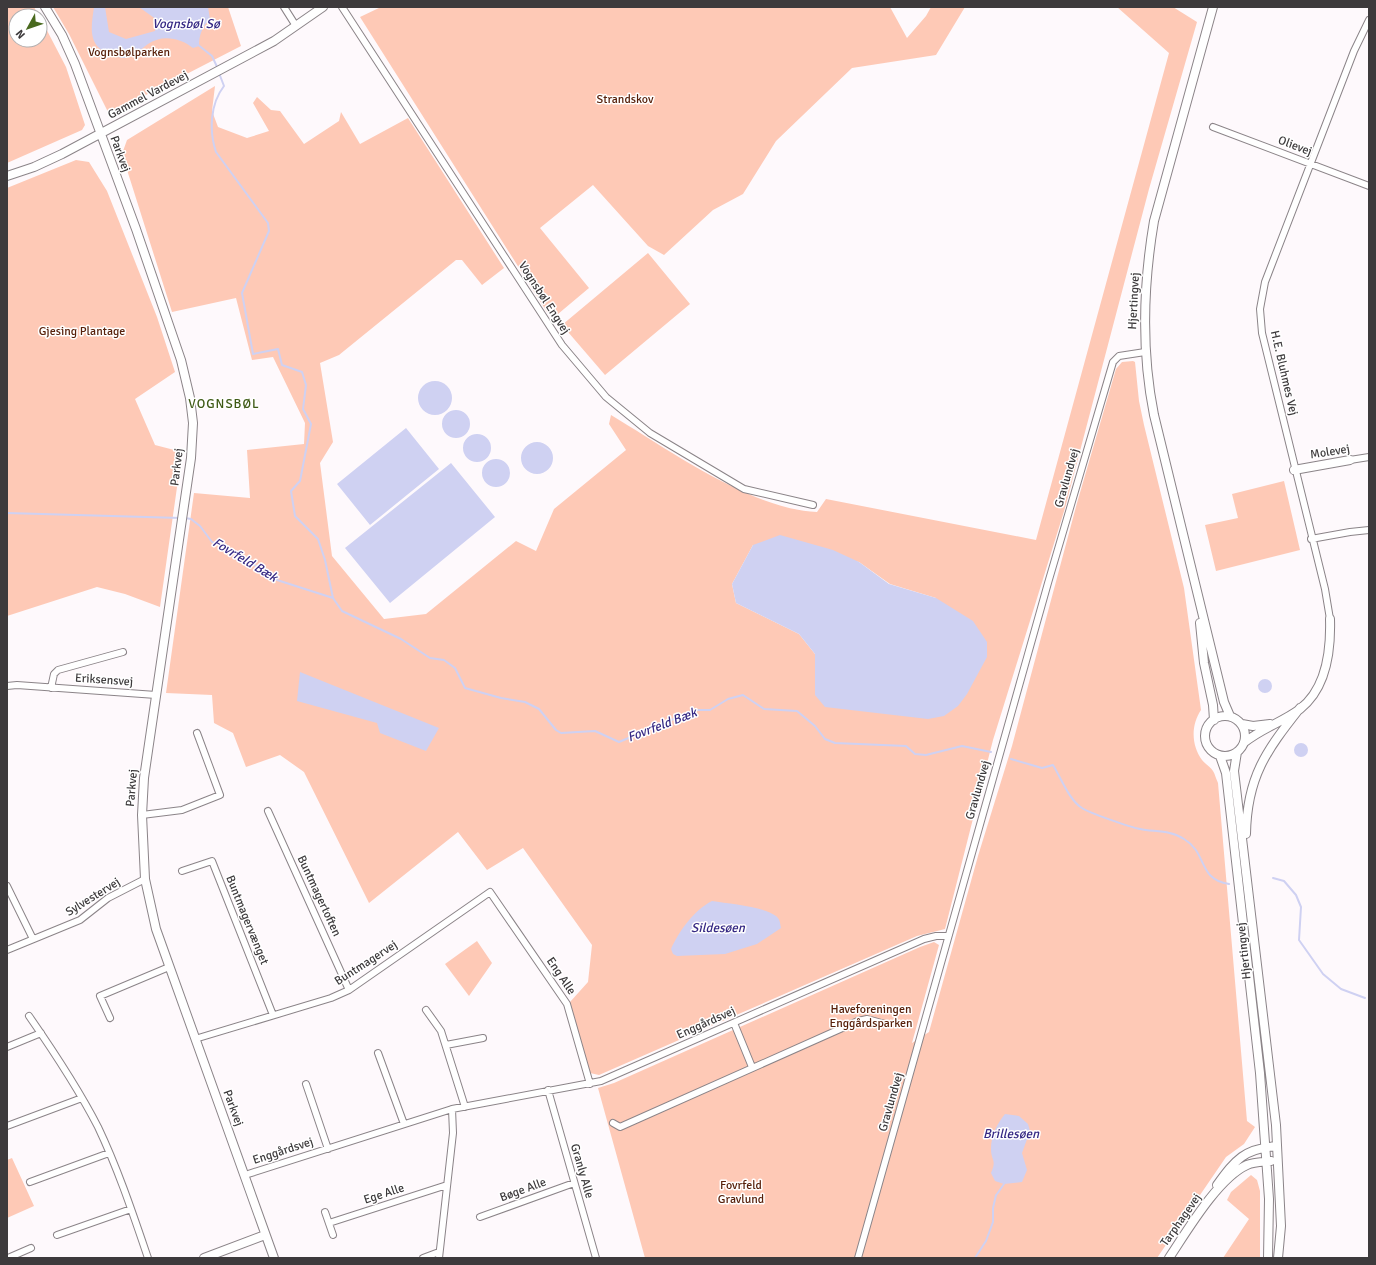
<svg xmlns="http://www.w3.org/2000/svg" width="1376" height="1265" viewBox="0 0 1376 1265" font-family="Signika,sans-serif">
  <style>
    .green { fill: #fec9b6; fill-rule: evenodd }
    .water { fill: #cfd1f2 }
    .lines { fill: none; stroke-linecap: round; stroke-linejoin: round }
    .stream { stroke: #cfd1f2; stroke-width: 2 }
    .street-casing { stroke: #8b8488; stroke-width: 8 }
    .secondary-casing { stroke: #8b8488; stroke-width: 10 }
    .street { stroke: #fff; stroke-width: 6 }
    .secondary { stroke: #fff; stroke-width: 8 }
    .labels { text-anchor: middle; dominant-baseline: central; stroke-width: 3; stroke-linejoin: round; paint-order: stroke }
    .park-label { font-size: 12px; fill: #58210b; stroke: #fff }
    .street-label { font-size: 12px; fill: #3d3a3c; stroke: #fff }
    .water-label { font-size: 13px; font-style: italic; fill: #362984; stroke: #fff }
    .neighbourhood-label { font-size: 13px; letter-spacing: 1px; fill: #3e5a15; stroke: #fff }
  </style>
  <rect width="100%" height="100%" fill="#fef9fc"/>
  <path class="green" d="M 7,7 L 34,7 L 39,16 L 16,16 L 16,40 L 40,40 L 40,17 L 66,67 L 85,125 L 82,130 L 7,163 Z
    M 53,7 L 228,7 L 241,46 L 109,114 L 69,34 Z
    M 381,7 L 890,7 L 907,38 L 926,16 L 931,7 L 965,7 L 936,55 L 852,68 L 776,141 L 743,194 L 713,210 L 664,255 L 648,246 L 593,185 L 540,228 L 589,288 L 558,314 L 547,312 L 360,17 Z
    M 1117,7 L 1173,7 L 1197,22 L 1149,189 L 1065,508 L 993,740 L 945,929 L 917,936 L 599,1075 L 590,1073 L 570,1002 L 588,982 L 592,945 L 523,848 L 487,870 L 458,832 L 369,903 L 304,772 L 280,755 L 246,767 L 233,733 L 214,723 L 212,695 L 166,693 L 194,493 L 250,498 L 247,450 L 304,444 L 305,423 L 273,357 L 252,360 L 236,298 L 172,312 L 122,154 L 127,140 L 215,86 L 212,111 L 218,127 L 247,138 L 269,131 L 253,103 L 257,97 L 271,110 L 280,111 L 304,144 L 339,121 L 341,112 L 360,144 L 408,118 L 504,268 L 482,285 L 462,260 L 456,260 L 339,355 L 320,363 L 333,442 L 320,463 L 332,556 L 384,619 L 426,614 L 516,541 L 536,551 L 554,509 L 626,450 L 609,424 L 611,415 C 668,449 750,509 817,512 L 826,499 L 1036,540 L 1169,53 ZM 753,545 L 859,562 L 890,584 L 936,598 L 815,695 L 815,654 L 799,634 L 736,603 L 732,584 Z
    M 76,160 L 89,162 L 107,191 L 157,317 L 175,372 L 135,399 L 155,445 L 182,452 L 160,607 L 125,594 L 97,587 L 7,616 L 7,188 Z
    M 648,253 L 690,304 L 605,375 L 562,325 Z
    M 1133,361 L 1135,362 L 1139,401 L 1144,425 L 1184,588 L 1201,710 C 1191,725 1191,745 1202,760 C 1205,764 1211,767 1213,771 C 1215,774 1216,779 1218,783 L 1247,1121 L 1255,1127 L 1244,1144 L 1226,1157 L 1157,1258 L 645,1258 L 598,1088 L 614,1083 L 920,947 L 934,942 L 939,945 L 912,1043 L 929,1032 L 978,856 L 1012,746 L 1077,503 L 1116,369 L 1122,362 Z
    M 1284,481 L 1300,550 L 1216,571 L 1205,525 L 1238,518 L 1232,494 Z
    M 477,941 L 492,963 L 469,996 L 445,964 Z
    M 12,1158 L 34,1206 L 7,1218 L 7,1160 Z
    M 1251,1175 L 1257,1180 L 1260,1191 L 1260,1258 L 1223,1258 L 1249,1219 L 1227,1200 L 1231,1192 Z"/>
  <path class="water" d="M 94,7 L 105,7 L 109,32 L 126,39 L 155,31 L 157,20 L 139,7 L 208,7 L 210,19 C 202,27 199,35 199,46 L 193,48 C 181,38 162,34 148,44 C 140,50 133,57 124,58 C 120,58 116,56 112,55 C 87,47 91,28 94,7 Z
    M418 398a17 17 0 1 1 34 0a17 17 0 1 1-34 0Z
    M442 424a14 14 0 1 1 28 0a14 14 0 1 1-28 0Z
    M 406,428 L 439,469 L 370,525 L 337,484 Z
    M463 448a14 14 0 1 1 28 0a14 14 0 1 1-28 0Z
    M521 458a16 16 0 1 1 32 0a16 16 0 1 1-32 0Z
    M482 473a14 14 0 1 1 28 0a14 14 0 1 1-28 0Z
    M 451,463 L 495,517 L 390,603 L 345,548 Z
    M 780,535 L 833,550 L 859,562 L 889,584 L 936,598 L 973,621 L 987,642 L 987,657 L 967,694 L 958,706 L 944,716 L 928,719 L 825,707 L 815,695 L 815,654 L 799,634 L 736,603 L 732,584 L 753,545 Z
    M 300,672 L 439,728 L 426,751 L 380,733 L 377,723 L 297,701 Z
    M1258 686a7 7 0 1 1 14 0a7 7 0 1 1-14 0Z
    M1294 750a7 7 0 1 1 14 0a7 7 0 1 1-14 0Z
    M 712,901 C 730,904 762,906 776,916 C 780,919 780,923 781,928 L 757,944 L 725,954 L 677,956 L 673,954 L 671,949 C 679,931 694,910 712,901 Z
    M 1005,1114 L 1019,1116 L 1028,1124 L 1030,1131 L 1022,1153 L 1027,1170 L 1022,1182 L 1004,1184 L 995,1181 L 991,1173 C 997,1159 991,1161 991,1149 C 991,1135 997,1124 1005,1114 Z"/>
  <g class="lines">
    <path class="stream" d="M 197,44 L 212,56 L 218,69
      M 219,73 L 224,86 C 210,104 209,131 216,152 L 268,223 L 269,231 L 242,293 L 253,354 L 278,349 L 282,365 L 302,372 L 306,385 L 303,409 L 311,424 L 300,481 L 291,491 L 295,516 L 318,539 L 325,560 L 333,598
      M 7,513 L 181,518
      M 185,518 L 191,519 L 200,526 L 212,542 L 232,550 L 277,580 L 333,598 L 342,611 L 401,639 L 430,658 L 444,660 L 455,668 L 465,688 L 501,698 L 525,702 L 539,709 L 556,730 L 561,733 L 595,731 L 619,742 L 695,710 L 710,710 L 728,699 L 743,695 L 764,709 L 797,711 L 815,726 L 825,739 L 835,743 L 906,746 L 915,754 L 926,755 L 962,746 L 991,752
      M 1011,759 L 1042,768 L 1053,765 C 1061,778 1069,800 1082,808 C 1089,813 1130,827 1140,829 C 1154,832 1171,830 1184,839 C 1208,853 1197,879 1229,884
      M 1273,878 L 1284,881 L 1296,895 L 1301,907 L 1299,940 L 1323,974 L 1341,989 L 1365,998
      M 997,1194 L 1004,1184
      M 975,1258 L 986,1241 L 993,1222 L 993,1208 L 996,1195"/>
    <g class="street-casing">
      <path id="street" d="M 284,7 L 296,26
        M 342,7 L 562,345 L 606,397 L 650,433 L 744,489 L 813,505
        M 1213,127 L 1369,186
        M 1350,460 L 1369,457
        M 1311,539 L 1350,532 L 1369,530
        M 1330,619 L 1325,589 L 1262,333 L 1260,309 L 1265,282 L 1354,51 L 1369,20
        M 7,686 L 17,685 L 156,695
        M 51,688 L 54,674 L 58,670 L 123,652
        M 268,811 L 349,990
        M 142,815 L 182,810 L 220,795 L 197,733
        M 182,871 L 212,861 L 273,1015
        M 7,886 L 33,939
        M 7,950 L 80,920 L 108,898 L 145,879
        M 426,1010 L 441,1031 L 465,1107
        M 29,1016 C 54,1052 78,1088 98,1127 C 118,1169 133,1214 148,1258
        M 110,1018 L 100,996 L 169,967
        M 734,1023 L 752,1067
        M 195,1039 L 331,998 L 349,990 L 490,892 L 567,1004 L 590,1084
        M 446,1045 L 483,1038
        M 7,1047 L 41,1033
        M 378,1053 L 404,1124
        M 306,1084 L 328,1149
        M 548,1090 L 596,1258
        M 613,1123 L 620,1127 L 858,1021 L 867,1019 L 885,1024
        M 7,1126 L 82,1098
        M 245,1175 L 452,1109 L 601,1081 L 924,939 L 936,936 L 948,936
        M 30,1182 L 109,1153
        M 325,1212 L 333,1235
        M 480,1217 L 574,1183
        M 329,1223 L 447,1185
        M 57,1235 L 131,1209
        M 8,1258 L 31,1248
        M 423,1258 L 439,1252
        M 439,1258 L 453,1133 L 452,1109
        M 858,1258 L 1048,583 L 1113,362 L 1119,356 L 1145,352"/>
    </g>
    <g class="secondary-casing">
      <path id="secondary" d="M 45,7 L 62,35 L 75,64 L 136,229 L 181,360 L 190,398 L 193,423 L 191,458 L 144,778 L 142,815 L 145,879 L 156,929 L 274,1258
        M 1213,7 L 1154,221 C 1143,286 1141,350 1154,415 L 1224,702 L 1230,716
        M 7,176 L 34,167 L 62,154 L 274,41 L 323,7
        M 1294,470 L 1350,460
        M 1200,623 L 1204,663 L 1213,705 L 1214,720
        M1205 736a20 20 0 1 1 40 0a20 20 0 1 1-40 0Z
        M 1242,724 L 1253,726 L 1270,724
        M 1245,742 C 1262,728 1283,722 1300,709 C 1327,688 1331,651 1330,619
        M 1237,752 L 1234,771 L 1276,1125 L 1281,1226 L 1278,1258
        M 1220,756 L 1226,773 L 1260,1073 L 1269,1199 L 1268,1258
        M 1246,834 C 1247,777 1266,751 1300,708
        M 1217,1185 C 1236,1159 1244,1149 1277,1146
        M 204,1258 L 265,1235
        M 1169,1258 C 1187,1231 1218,1178 1247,1165 C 1254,1162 1263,1162 1271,1161"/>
    </g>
    <use href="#street" class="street"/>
    <use href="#secondary" class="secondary"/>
  </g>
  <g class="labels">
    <g class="park-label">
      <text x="129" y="52">Vognsbølparken</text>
      <text x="625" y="99">Strandskov</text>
      <text x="82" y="331">Gjesing Plantage</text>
      <text x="871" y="1009">Haveforeningen<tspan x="871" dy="14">Enggårdsparken</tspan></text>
      <text x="741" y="1185">Fovrfeld<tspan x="741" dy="14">Gravlund</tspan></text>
    </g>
    <g class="street-label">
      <text transform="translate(148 95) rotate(-28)">Gammel Vardevej</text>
      <text transform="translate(1295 146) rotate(21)">Olievej</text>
      <text transform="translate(120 154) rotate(70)">Parkvej</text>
      <text transform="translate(544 298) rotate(57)">Vognsbøl Engvej</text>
      <text transform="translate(1134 301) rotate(-87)">Hjertingvej</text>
      <text transform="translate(1284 373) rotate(77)">H.E. Bluhmes Vej</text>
      <text transform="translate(1330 452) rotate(-9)">Molevej</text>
      <text transform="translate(177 467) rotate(-83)">Parkvej</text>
      <text transform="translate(1067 478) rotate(-74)">Gravlundvej</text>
      <text transform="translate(104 680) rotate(4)">Eriksensvej</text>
      <text transform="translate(132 788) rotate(-85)">Parkvej</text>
      <text transform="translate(978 790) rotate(-74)">Gravlundvej</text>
      <text transform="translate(319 896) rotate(65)">Buntmagertoften</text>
      <text transform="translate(93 897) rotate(-32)">Sylvestervej</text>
      <text transform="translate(247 920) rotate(68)">Buntmagervænget</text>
      <text transform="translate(1244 951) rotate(-96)">Hjertingvej</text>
      <text transform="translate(366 963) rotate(-33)">Buntmagervej</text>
      <text transform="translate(561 976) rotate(56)">Eng Alle</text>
      <text transform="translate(706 1023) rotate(-24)">Enggårdsvej</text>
      <text transform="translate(891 1102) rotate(-74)">Gravlundvej</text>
      <text transform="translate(233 1108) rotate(70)">Parkvej</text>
      <text transform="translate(283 1151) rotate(-18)">Enggårdsvej</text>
      <text transform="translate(582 1171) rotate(74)">Granly Alle</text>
      <text transform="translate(523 1190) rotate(-20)">Bøge Alle</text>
      <text transform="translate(384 1194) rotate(-18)">Ege Alle</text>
      <text transform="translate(1181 1220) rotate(-55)">Tarphagevej</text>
    </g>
    <g class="water-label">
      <text x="186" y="24">Vognsbøl Sø</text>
      <text transform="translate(245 560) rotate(31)">Fovrfeld Bæk</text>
      <text transform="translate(662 725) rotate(-21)">Fovrfeld Bæk</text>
      <text x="718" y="928">Sildesøen</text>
      <text x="1011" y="1134">Brillesøen</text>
    </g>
    <g class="neighbourhood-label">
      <text x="224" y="404">VOGNSBØL</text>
    </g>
  </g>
  <rect width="1376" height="1265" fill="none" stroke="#3d3a3c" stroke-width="16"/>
  <g transform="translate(28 28) rotate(230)"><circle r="19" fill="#ffffff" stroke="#b1b0b1"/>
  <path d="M0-3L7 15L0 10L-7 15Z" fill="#49691e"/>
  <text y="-6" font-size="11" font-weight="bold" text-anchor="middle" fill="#3d3a3c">N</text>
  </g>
</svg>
